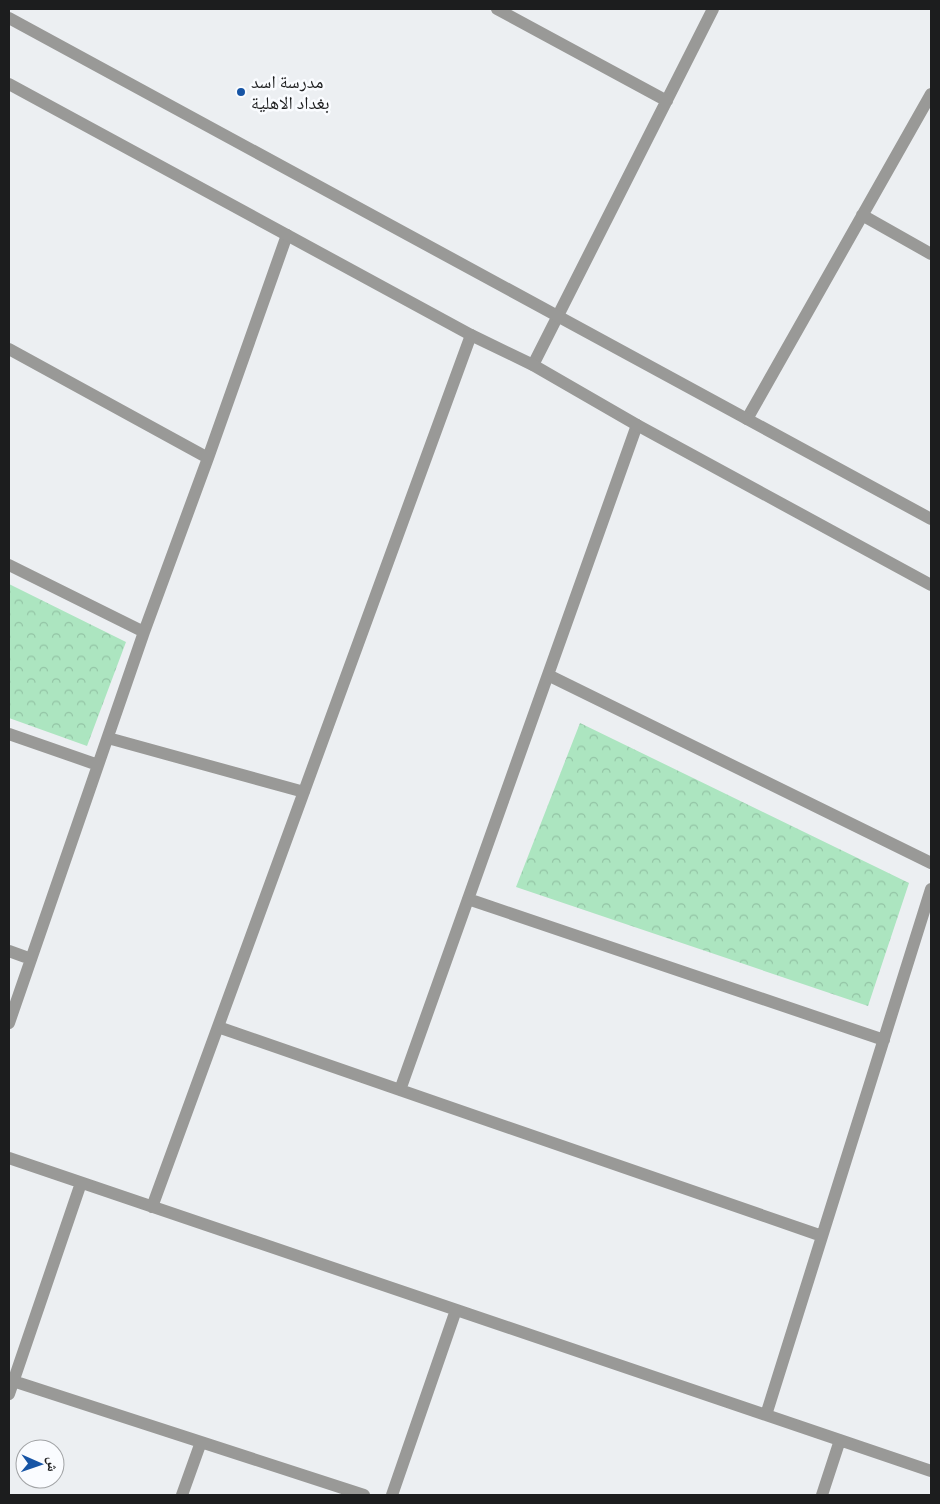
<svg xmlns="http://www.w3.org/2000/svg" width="940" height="1504" viewBox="0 0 940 1504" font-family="Cabin,'Noto Naskh Arabic',sans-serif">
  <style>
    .forest { fill: url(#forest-crowns) }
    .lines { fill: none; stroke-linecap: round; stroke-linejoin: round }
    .minor { stroke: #999997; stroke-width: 12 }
    .tertiary { stroke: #999997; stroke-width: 12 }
    .poi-dot { fill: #1654a5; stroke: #fafcff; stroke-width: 2 }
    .labels { text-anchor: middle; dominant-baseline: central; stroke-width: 5; stroke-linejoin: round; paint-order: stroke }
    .poi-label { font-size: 18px; fill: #1c1d1e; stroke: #fafcff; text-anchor: start }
  </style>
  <defs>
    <pattern id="forest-crowns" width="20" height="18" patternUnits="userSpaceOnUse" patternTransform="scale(1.25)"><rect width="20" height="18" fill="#ace5c0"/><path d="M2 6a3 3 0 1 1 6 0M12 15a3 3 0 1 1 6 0" fill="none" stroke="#93c4a5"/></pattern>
  </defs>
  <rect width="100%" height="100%" fill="#eceff2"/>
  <path class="forest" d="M 9,584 L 126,642 L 87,746 L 9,718 Z
    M 580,723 L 909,883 L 868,1006 L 516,887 Z"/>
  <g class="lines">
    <path class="minor" d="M 497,9 L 667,101
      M 862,215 L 931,254
      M 9,349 L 208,458
      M 533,365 L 713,9
      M 747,419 L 931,94
      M 9,565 L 144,632
      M 548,675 L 931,863
      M 9,734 L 98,765
      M 108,738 L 304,792
      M 468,899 L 884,1040
      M 9,951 L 31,959
      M 9,1023 L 144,632 L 208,458 L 287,235
      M 218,1027 L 822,1236
      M 400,1090 L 637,425
      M 9,1158 L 931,1471
      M 152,1207 L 471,335
      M 13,1381 L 364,1495
      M 9,1394 L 81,1183
      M 766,1415 L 931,889
      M 182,1495 L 201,1442
      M 392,1495 L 456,1310
      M 822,1495 L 840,1440"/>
    <path class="tertiary" d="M 9,18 L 931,519
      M 9,84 L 471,335 L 533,365 L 637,425 L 931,585"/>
  </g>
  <circle class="poi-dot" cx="241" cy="92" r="5"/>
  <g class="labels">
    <g class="poi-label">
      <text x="251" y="82">مدرسة اسد<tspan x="251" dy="21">بغداد الاهلية</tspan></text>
    </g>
  </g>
  <rect width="940" height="1504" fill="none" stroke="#1c1d1e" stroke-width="20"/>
  <g transform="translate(40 1464) rotate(92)"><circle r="24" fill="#fafcff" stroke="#a1a3a5"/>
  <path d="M0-4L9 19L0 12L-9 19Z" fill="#1654a5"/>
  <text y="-8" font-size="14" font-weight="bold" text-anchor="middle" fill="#1c1d1e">ش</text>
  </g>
</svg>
